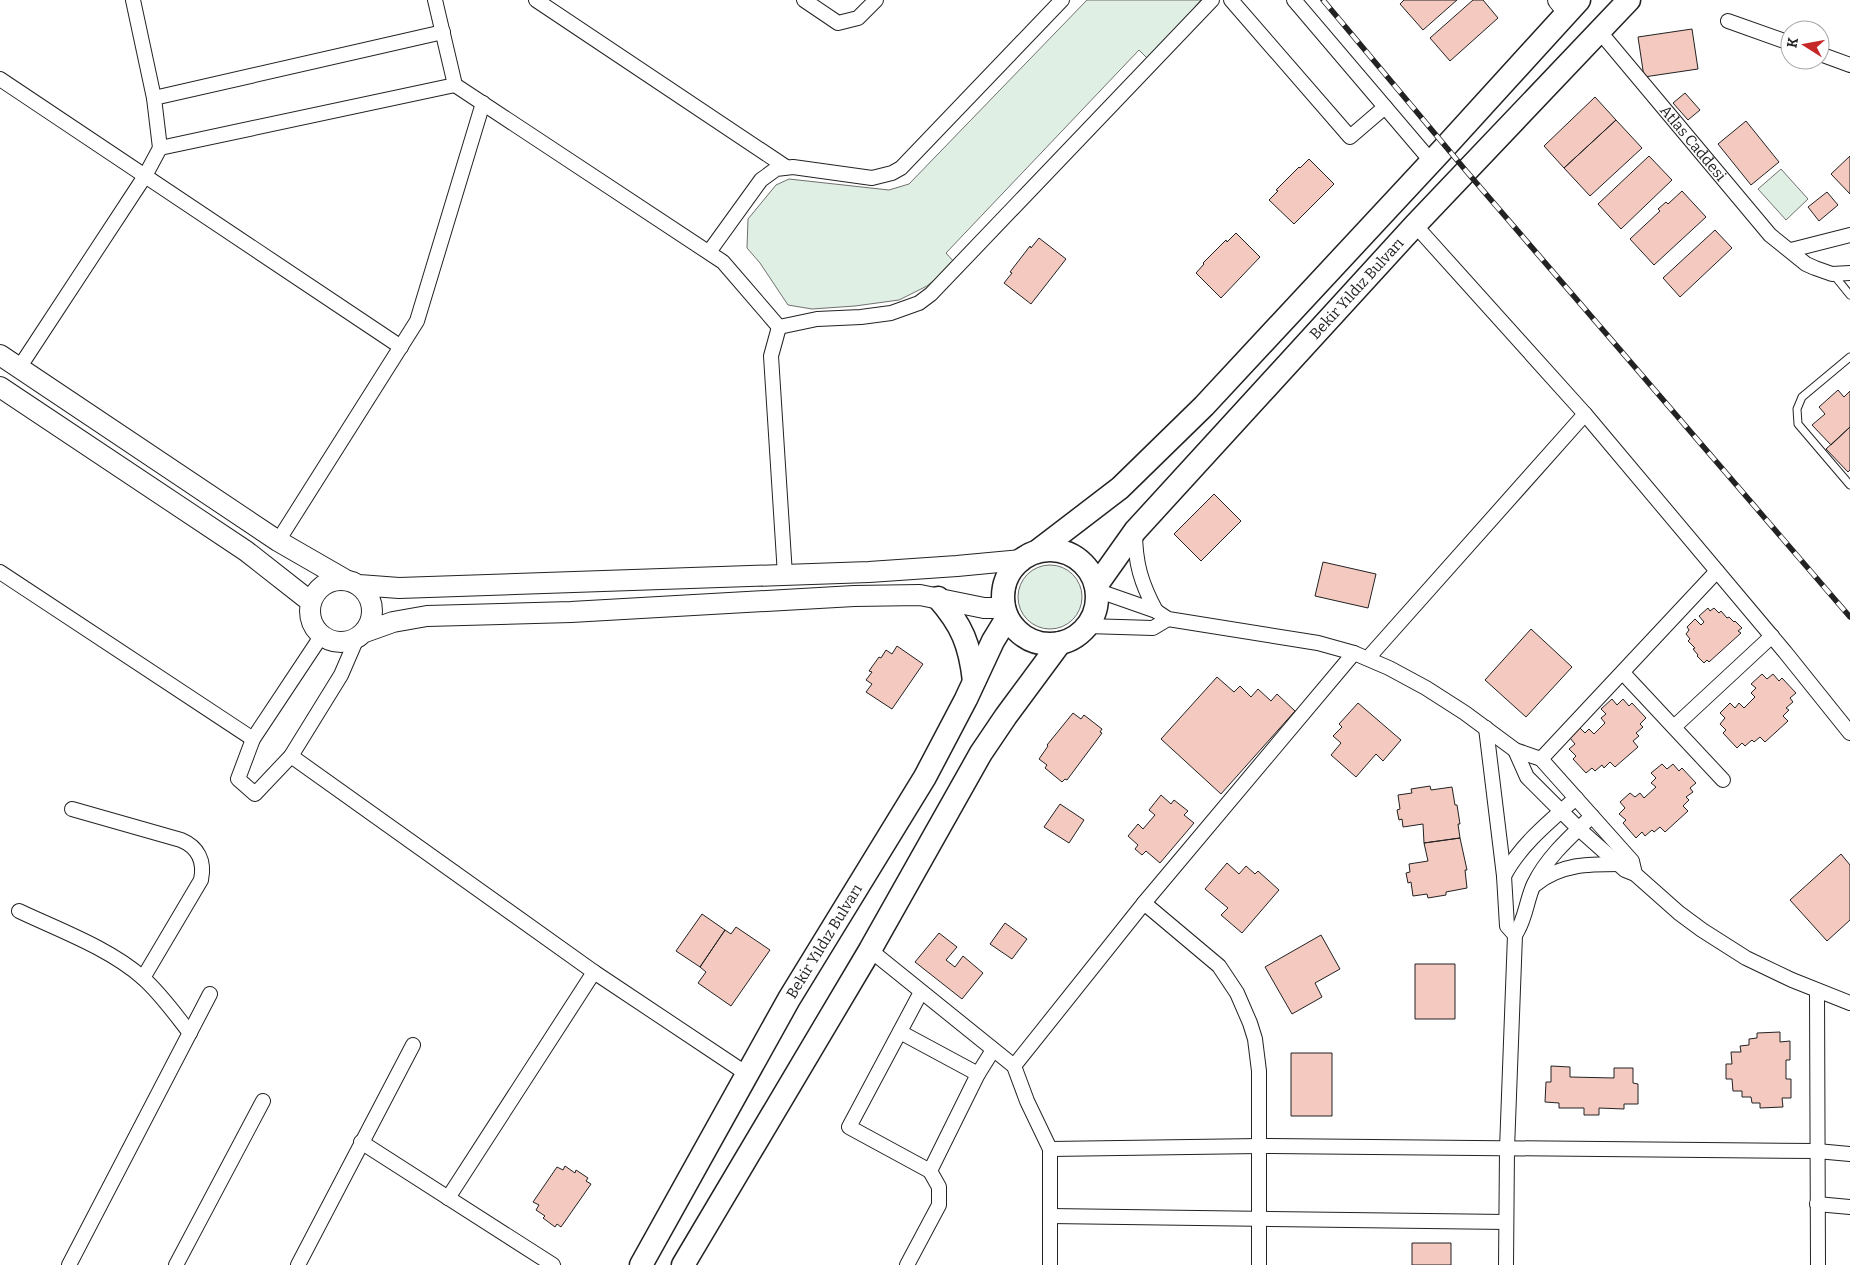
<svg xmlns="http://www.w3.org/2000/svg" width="1850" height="1265" viewBox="0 0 1850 1265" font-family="Bitter,serif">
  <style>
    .green { fill: #e0efe3; stroke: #6f6f6f }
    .building { fill: #f3c9c0; stroke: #222 }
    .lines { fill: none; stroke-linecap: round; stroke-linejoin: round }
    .lane-casing { stroke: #222; stroke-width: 9 }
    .street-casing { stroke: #222; stroke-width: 16 }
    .secondary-casing { stroke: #222; stroke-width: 22 }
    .primary-casing { stroke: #222; stroke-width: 25 }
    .lane { stroke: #fff; stroke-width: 7 }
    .street { stroke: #fff; stroke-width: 14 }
    .secondary { stroke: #fff; stroke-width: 20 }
    .primary { stroke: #fff; stroke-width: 22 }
    .rail-casing { stroke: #222; stroke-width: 5.5 }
    .rail { stroke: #fff; stroke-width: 4; stroke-dasharray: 11; stroke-linecap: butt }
    .labels { text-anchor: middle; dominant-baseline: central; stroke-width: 4; stroke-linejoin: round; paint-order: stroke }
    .street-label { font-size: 15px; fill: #222; stroke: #fff }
  </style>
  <rect width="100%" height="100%" fill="#fff"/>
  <path class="green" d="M 1087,0 L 1201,0 L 1149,60 L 1139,50 L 946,253 L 955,263 L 927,286 L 899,300 L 855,306 L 812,309 L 788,305 L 760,263 L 747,248 L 748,219 L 776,185 L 789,179 L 889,190 L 909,184 Z
    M 1781,169 L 1808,199 L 1786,220 L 1758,189 Z
    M1018 597a32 32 0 1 1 64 0a32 32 0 1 1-64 0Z"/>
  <path class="building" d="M 1404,0 L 1457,0 L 1423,30 L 1400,4 Z
    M 1473,0 L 1483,0 L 1498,18 L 1450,61 L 1430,38 Z
    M 1692,29 L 1698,69 L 1644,77 L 1638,37 Z
    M 1685,93 L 1700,110 L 1688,120 L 1673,103 Z
    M 1595,97 L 1616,120 L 1564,168 L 1544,146 Z
    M 1616,120 L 1642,148 L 1590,196 L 1564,168 Z
    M 1746,121 L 1779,162 L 1751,185 L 1718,144 Z
    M 1649,156 L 1672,180 L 1621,229 L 1598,204 Z
    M 1850,156 L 1850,194 L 1831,174 Z
    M 1309,159 L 1334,184 L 1294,224 L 1269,200 L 1278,191 L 1276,190 L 1299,167 L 1300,168 Z
    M 1682,191 L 1706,217 L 1654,265 L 1630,239 L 1660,211 L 1658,209 L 1666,202 L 1668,204 Z
    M 1827,192 L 1838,205 L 1819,221 L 1808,207 Z
    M 1715,230 L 1732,248 L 1680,297 L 1663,278 Z
    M 1236,233 L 1260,257 L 1221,298 L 1196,273 L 1204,264 L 1203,263 L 1226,240 L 1227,242 Z
    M 1039,238 L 1066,259 L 1031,304 L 1004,283 L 1012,273 L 1010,272 L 1030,246 L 1031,248 Z
    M 1838,390 L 1844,397 L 1850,391 L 1850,427 L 1831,445 L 1812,425 L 1825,414 L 1819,407 Z
    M 1850,427 L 1850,470 L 1848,472 L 1826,449 Z
    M 1214,494 L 1241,521 L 1201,561 L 1174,534 Z
    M 1323,562 L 1376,574 L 1368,608 L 1315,596 Z
    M 1708,608 L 1710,611 L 1714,608 L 1719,613 L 1721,611 L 1727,618 L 1729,617 L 1734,622 L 1735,621 L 1742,628 L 1738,631 L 1741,633 L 1709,662 L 1707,660 L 1704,663 L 1697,656 L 1698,655 L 1693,649 L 1695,648 L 1688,641 L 1690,639 L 1686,634 L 1689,630 L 1687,627 L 1695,619 L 1701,625 L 1704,622 L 1699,616 Z
    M 1531,629 L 1572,667 L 1526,717 L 1485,680 Z
    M 897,646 L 923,664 L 892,709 L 866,692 L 872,684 L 866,680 L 872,672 L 869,671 L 879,657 L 881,658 L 886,650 L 892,654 Z
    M 1762,674 L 1767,679 L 1773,674 L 1779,681 L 1782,678 L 1796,693 L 1790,698 L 1793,702 L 1786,708 L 1789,710 L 1783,716 L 1788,721 L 1765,742 L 1760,737 L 1754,742 L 1752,740 L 1745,746 L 1742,743 L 1737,748 L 1723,733 L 1726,730 L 1720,724 L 1725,718 L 1720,713 L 1730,703 L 1735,708 L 1739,703 L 1744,708 L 1755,697 L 1751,693 L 1756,688 L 1751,684 Z
    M 1217,677 L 1234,692 L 1240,686 L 1251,697 L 1258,689 L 1271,701 L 1277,694 L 1295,711 L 1221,794 L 1161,739 Z
    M 1612,699 L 1617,705 L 1623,699 L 1629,706 L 1632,703 L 1646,718 L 1640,724 L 1643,727 L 1636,733 L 1639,736 L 1633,741 L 1638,747 L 1615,767 L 1610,762 L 1604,768 L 1602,765 L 1595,771 L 1592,768 L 1586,773 L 1573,759 L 1576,756 L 1569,749 L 1575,744 L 1570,738 L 1580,728 L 1585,733 L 1589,729 L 1594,734 L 1605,723 L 1601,718 L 1606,714 L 1601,709 Z
    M 1358,703 L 1401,740 L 1383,761 L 1376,754 L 1356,777 L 1331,755 L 1341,743 L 1333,736 L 1342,727 L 1339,724 Z
    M 1073,713 L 1081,719 L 1084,715 L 1102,729 L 1100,732 L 1102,733 L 1067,780 L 1065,779 L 1062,782 L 1045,768 L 1047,765 L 1039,759 L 1048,746 L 1047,745 Z
    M 1662,764 L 1667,769 L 1673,764 L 1679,771 L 1682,768 L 1696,783 L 1690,788 L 1693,792 L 1686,797 L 1689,800 L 1683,806 L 1688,811 L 1665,832 L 1660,827 L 1654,832 L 1652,830 L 1645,836 L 1642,832 L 1636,838 L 1623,823 L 1626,820 L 1619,814 L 1625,808 L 1620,802 L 1630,793 L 1635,797 L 1640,793 L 1644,798 L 1656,787 L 1651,783 L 1656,778 L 1651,773 Z
    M 1430,786 L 1431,790 L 1452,787 L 1455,805 L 1457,805 L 1460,824 L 1458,824 L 1460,838 L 1424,843 L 1423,824 L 1403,827 L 1402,819 L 1399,820 L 1397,810 L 1400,809 L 1398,795 L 1412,793 L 1411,789 Z
    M 1161,795 L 1171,804 L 1174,800 L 1188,811 L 1184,815 L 1194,823 L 1160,863 L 1146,851 L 1142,855 L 1135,849 L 1138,845 L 1128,836 L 1138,824 L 1143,829 L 1155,815 L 1149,810 Z
    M 1060,804 L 1084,820 L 1069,843 L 1044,827 Z
    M 1460,838 L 1467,870 L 1465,870 L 1467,888 L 1446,892 L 1446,895 L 1428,898 L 1427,894 L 1413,896 L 1411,882 L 1408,883 L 1406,873 L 1410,872 L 1409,864 L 1428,861 L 1424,843 Z
    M 1841,854 L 1850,865 L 1850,920 L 1827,941 L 1790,900 Z
    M 1227,863 L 1239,874 L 1246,866 L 1255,874 L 1258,871 L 1279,890 L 1242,933 L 1221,915 L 1228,908 L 1205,889 Z
    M 702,914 L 725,930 L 700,967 L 676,951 Z
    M 1005,923 L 1027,939 L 1012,959 L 990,944 Z
    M 736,927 L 770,950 L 731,1006 L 698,983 L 706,972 L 700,967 L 725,930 L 731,934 Z
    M 939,933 L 957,947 L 946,960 L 955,967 L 963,956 L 983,973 L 962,999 L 915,962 Z
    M 1321,935 L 1340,969 L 1315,983 L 1322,997 L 1292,1014 L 1265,967 Z
    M 1415,964 L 1455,964 L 1455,1019 L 1415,1019 Z
    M 1780,1032 L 1780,1042 L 1790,1041 L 1790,1060 L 1786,1060 L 1786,1079 L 1791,1079 L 1791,1098 L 1782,1098 L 1783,1107 L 1760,1108 L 1760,1103 L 1752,1103 L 1751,1097 L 1742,1097 L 1742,1091 L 1733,1091 L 1732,1079 L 1726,1079 L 1726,1064 L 1732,1064 L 1731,1052 L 1741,1052 L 1740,1046 L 1749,1045 L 1749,1039 L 1757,1038 L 1757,1033 Z
    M 1291,1053 L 1332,1053 L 1332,1116 L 1291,1116 Z
    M 1551,1066 L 1570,1067 L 1570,1077 L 1614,1078 L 1614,1068 L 1633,1068 L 1633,1083 L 1638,1084 L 1638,1104 L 1624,1104 L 1624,1109 L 1599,1108 L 1599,1115 L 1584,1115 L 1584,1108 L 1559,1108 L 1559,1103 L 1545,1102 L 1546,1082 L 1551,1082 Z
    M 565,1166 L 575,1173 L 576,1170 L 588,1178 L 586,1181 L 591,1184 L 561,1227 L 557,1224 L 555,1227 L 543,1218 L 545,1216 L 536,1210 L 539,1205 L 533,1202 L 557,1167 L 563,1170 Z
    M 1412,1243 L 1451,1243 L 1451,1265 L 1412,1265 Z"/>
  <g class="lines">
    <g class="lane-casing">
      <path id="lane" d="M 1833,274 L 1850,295
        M 1850,357 L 1802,397 L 1797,409 L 1798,424 L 1850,485"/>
    </g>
    <g class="street-casing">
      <g id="street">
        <path d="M 435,0 L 455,85 L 723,262 L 779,327"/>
        <path d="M 536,0 L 786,167"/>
        <path d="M 804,0 L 838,23 L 858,18 L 876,0"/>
        <path d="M 1231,0 L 1350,137 L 1385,107"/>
        <path d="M 1294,0 L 1431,161"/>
        <path d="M 1728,21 L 1790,43"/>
        <path id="s1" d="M 1600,32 L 1770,235 L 1806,264 L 1815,268 L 1832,274 L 1850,273"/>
        <path d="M 1820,54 L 1850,65"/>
        <path d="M 0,79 L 401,347"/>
        <path d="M 154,98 L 443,32"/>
        <path d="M 160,148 L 455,85"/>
        <path d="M 1415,225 L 1585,414 L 1785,652 L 1850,733"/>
        <path d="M 1791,250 L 1850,235"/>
        <path d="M 709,252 L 761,180 L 776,169 L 793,167 L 872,178 L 892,173 L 901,168 L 1062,0"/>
        <path d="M 779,327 L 817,319 L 861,317 L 891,313 L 919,303 L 931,294 L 1212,0"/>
        <path d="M 779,327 L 771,356 L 785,575"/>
        <path d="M 19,368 L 145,176 L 160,148 L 154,98 L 133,0"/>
        <path d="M 1135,531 C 1135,563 1141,583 1156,611"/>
        <path d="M 278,541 L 417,321 L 483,103"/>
        <path d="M 0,572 L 253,739"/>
        <path d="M 1096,590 L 1156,611 L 1168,619 L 1318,643 L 1354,653 L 1389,668 L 1426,688 L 1465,713 L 1515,750 L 1541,759 L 1632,861 L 1635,874"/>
        <path d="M 1087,626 L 1153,628 L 1168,619"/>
        <path d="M 322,635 L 253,739 L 238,779 L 255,794 L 291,756 L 341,675 L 357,638"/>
        <path d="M 1368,658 L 1585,414"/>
        <path d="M 1623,673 L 1723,780"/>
        <path d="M 1674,727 L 1772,636"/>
        <path d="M 1486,728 L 1504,876 L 1507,926 L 1515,935"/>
        <path d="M 1515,750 L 1527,777 L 1579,829 L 1625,870 L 1635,874 L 1679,913 L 1702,930 L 1746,958 L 1792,980 L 1850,1003"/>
        <path d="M 291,756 L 594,972 L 747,1074"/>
        <path d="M 1541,759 L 1717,571"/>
        <path d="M 72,809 L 181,840 C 198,847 205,861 201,880 L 143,978"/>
        <path d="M 1504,876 C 1520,845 1550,821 1576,798"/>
        <path d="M 1536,884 C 1560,864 1589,864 1619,864"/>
        <path d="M 1144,903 L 1219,966 L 1237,993 L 1250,1023 L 1255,1039 L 1259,1071 L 1259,1265"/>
        <path d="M 19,911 C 59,930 109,948 143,978 C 161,994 175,1014 190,1033"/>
        <path d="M 870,950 L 1014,1066 L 1027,1101 L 1050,1149 L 1050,1265"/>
        <path d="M 1817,991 L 1818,1265"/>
        <path d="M 921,992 L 849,1127 L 930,1171"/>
        <path d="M 900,1032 L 978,1074"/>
        <path d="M 1014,1066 L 1144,903 L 1354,653"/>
        <path d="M 361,1142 L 553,1265"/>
        <path d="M 1050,1149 L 1259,1146 L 1817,1151 L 1850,1154"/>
        <path d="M 448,1198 L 594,972"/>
        <path d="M 1817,1204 L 1850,1207"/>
        <path d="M 1050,1216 L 1506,1222"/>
        <path d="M 69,1265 L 210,994"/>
        <path d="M 176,1265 L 263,1101"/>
        <path d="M 298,1265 L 413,1045"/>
        <path d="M 907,1265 L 939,1205 L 939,1187 L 930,1171 L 978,1074 L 993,1050"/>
        <path d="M 1506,1265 L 1507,1149 L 1515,935 C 1526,919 1526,901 1534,884 C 1547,857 1571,836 1592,816"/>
      </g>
    </g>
    <g class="secondary-casing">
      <path id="secondary" d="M 1558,0 L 1568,12
        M 0,355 L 278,541 L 344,579
        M 0,387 L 246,551 L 311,602
        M310 611a31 31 0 1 1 62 0a31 31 0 1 1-62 0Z
        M 359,585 L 399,588 L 869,572 L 957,566 L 1020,560
        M 365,632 L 393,622 L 427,616 L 571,612 L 854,596 L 920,595 L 984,608 L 1003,608"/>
    </g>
    <g class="primary-casing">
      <g id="primary">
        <circle cx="1050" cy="597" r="47"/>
        <path d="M 1039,550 L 1120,488 L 1204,406 L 1446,146 L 1579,0"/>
        <path id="s2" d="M 1096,586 L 1135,531 L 1415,225 L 1629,0"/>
        <path d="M 938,598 C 962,625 970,645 974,681"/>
        <path id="s3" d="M 641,1265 L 789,999 L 925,777 L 966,699 L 993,641 L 1007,618"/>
        <path d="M 683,1265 L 870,950 L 981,753 L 1006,716 L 1060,643"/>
      </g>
    </g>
    <use href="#lane" class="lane"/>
    <use href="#street" class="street"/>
    <use href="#secondary" class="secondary"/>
    <use href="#primary" class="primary"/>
    <g class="rail-casing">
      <path id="rail" d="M 1323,0 L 1467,172 L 1850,617"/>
    </g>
    <use href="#rail" class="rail"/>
  </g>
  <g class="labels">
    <g class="street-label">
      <text stroke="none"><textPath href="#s1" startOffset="145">Atlas Caddesi</textPath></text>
      <text stroke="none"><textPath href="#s2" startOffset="396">Bekir Yıldız Bulvarı</textPath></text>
      <text stroke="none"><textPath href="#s3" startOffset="372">Bekir Yıldız Bulvarı</textPath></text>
    </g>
  </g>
  <g transform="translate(1805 45) rotate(281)"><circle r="24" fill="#ffffff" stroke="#a7a7a7"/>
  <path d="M0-4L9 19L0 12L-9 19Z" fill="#c62828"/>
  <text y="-8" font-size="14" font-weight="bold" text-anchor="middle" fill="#222222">K</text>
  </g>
</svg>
